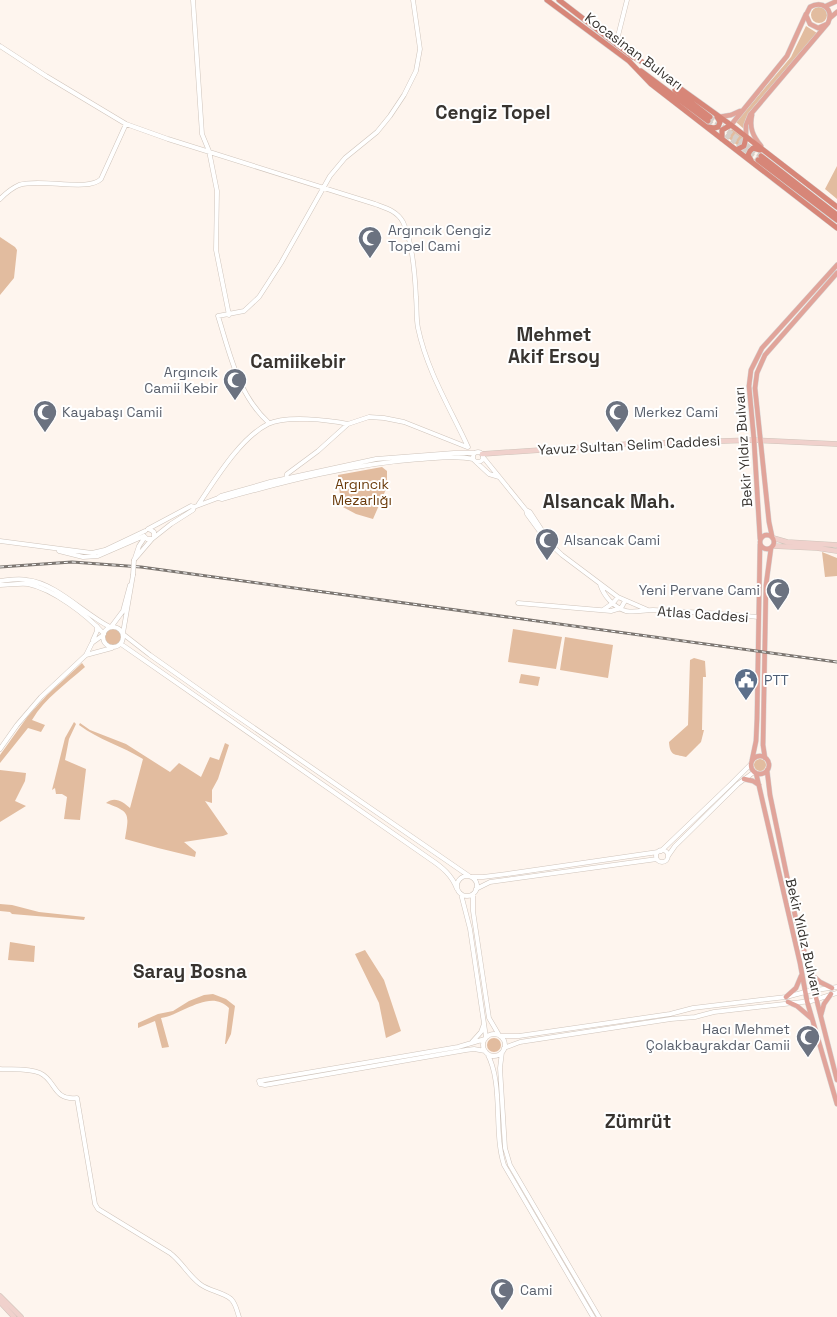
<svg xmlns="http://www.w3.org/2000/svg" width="837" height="1317" viewBox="0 0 837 1317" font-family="'Space Grotesk',sans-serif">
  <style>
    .green { fill: #e2bc9f }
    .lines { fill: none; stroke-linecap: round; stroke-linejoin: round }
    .trunk-tunnel { stroke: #d6cec8; stroke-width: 5; stroke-dasharray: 5 2.5; stroke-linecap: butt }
    .tertiary-casing { stroke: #cfc4bb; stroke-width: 5 }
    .secondary-casing { stroke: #cfc4bb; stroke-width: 5.5 }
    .primary-casing { stroke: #d7d6d6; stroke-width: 5.5 }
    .trunk-casing { stroke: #d7d6d6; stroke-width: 6 }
    .tertiary { stroke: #fff; stroke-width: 4 }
    .secondary { stroke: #f0d1cc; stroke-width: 4.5 }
    .primary { stroke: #e1a49a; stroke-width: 4.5 }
    .trunk { stroke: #d78678; stroke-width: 5 }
    .rail-casing { stroke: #7c7671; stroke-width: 3 }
    .rail { stroke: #fff; stroke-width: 1; stroke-dasharray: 4; stroke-linecap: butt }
    .tertiary-bridge-casing { stroke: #cfc4bb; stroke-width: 5; stroke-linecap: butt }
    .tertiary-bridge { stroke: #fff; stroke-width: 4 }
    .labels { text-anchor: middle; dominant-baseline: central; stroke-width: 4; stroke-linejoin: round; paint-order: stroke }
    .street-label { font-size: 14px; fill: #383430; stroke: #fff }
    .worship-label { font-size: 14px; fill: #5b616d; stroke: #fff; text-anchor: start }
    .park-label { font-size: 14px; fill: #6a3a0a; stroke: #fff }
    .service-label { font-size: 14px; fill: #4e5e75; stroke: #fff; text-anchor: start }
    .district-label { font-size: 19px; font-weight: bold; fill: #383430; stroke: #fff }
  </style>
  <rect width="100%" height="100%" fill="#fef5ee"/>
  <path class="green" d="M811 15a8 8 0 1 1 16 0a8 8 0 1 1-16 0Z
    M 806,26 L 817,33 L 751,110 L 746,118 L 744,129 L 736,122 L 791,57 Z
    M 733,129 L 745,138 L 743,144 L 737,145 L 727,137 L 728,131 Z
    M 837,166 L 837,199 L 825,189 Z
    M 0,237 L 15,247 L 17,250 L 14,278 L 0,295 Z
    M 382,467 L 387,471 L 387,487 L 373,519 L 356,514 L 341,506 L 338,475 Z
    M 822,552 L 837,558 L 837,576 L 825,577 Z
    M105 637a8 8 0 1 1 16 0a8 8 0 1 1-16 0Z
    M 513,629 L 562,637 L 556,669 L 508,662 Z
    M 565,637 L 613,645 L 608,678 L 560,670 Z
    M 694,658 L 705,661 L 706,677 L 703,677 L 702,730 L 704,730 L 701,742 L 686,757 C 674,754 670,756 669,742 L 688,725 L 690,660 Z
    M 82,663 L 85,667 C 66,684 45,698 32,720 L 45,725 L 41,732 L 28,728 L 0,763 L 0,755 L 28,716 L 47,695 Z
    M 521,674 L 540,677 L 538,686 L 519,683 Z
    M 74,722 L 76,724 L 69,739 L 65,760 L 86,769 L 80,820 L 64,819 L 67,797 L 62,794 L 56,794 L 55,788 L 52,790 L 65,738 Z
    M 80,723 L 90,730 L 126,744 L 170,772 L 179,763 L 201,777 L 210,757 L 219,760 L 225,743 L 229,745 L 218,779 L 212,790 L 212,803 L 205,801 L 228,834 L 223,836 L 184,842 L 196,852 L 195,857 L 158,848 L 125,839 C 129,814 131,812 106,803 C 115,796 123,802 130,808 L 143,759 C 122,746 99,740 79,725 Z
    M754 765a6 6 0 1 1 12 0a6 6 0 1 1-12 0Z
    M 0,770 L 26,773 L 25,781 L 15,801 L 26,806 L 0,822 Z
    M 0,904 L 12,905 L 39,912 L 85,917 L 84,920 L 12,914 L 10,912 L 0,911 Z
    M 10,942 L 35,946 L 34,962 L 8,960 Z
    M 365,950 L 384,980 L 401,1031 L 386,1038 L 379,1003 L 355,954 Z
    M 213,994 L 226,999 L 235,1006 L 231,1034 L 226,1044 L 225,1044 L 229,1008 C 210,988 182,1015 161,1018 L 169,1047 L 162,1048 L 155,1021 L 138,1028 L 138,1023 L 158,1014 L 173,1011 L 189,1001 L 204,995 Z
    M487 1045a7 7 0 1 1 14 0a7 7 0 1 1-14 0Z"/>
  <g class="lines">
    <path class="trunk-tunnel" d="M 710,117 L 761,156
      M 708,121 L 758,160"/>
    <g class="tertiary-casing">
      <path id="tertiary" d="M 193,0 L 202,134 L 209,151 L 217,191 L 216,250 L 229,315
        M 616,44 L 627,0
        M 0,46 L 46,76 L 126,124 L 168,139 L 375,204 C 386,208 397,211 403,222 C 413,242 415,275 416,297 C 417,308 416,318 418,328 C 427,371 450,408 468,447
        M 0,199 C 6,193 12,188 19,185 C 41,178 88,192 101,179 L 126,124
        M 269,423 C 238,395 230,354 218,316 L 244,311 L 259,297 L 281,263 L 330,176 L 345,158 L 377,132 L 390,116 L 404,95 L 416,71 L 420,49 L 413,0
        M473 457a5 5 0 1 1 10 0a5 5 0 1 1-10 0Z
        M 483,457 L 526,510 L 530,512 L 549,541
        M 476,462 L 489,474 L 499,477
        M 286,479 L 287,474 L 318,451 L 348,424 L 369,417 L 384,418 L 404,422 L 467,447
        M 218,498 L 222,499 C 287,481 352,464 420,459 C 437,458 456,455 473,459
        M 198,505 C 215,480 240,438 268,424 C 286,415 329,420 348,424
        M 526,510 L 527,514 L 546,540 L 562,555 L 618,597 L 648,610
        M 148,529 L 191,506 L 194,507 L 218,498 L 221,496 L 270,482 L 376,459 L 454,453 L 474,453
        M 149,529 L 154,532 L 154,537
        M 144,536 L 147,539 L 152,539 L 171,524 L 193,510 L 194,507
        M 0,541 L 92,553 L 105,550 L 145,531
        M 59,551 L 83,557 L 98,556 L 144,536
        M 135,558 L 139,546 L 145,537
        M 134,560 L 152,539
        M 0,581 C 9,580 18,578 27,580 C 56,583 84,614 110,627
        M 600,584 C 604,596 613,607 626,611 C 635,613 644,610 653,610 C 688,612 724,613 758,617
        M 0,585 C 9,585 19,583 28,584 C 53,589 87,615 104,634
        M 518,603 L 611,611 L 621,608 L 625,601
        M 603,610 L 613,603 L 618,597
        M103 637a10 10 0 1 1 20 0a10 10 0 1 1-20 0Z
        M 111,627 L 123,611 L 130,585
        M 123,633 L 133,575
        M 123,634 L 150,655 L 228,710 L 469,876
        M 93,640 L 97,631 L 97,626
        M 121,644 L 430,859 C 442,867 452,875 457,889
        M 86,655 L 112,648
        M 0,749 L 17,725 L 41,697 L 86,655 L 92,643 L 103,635
        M656 856a6 6 0 1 1 12 0a6 6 0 1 1-12 0Z
        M 661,851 L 731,784 L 751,764
        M 668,856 L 675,846 L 738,784 L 754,772
        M457 886a10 10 0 1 1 20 0a10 10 0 1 1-20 0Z
        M 471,877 L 483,877 L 507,874 L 658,852
        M 476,889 L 490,882 L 657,859
        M 461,894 L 470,929 L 486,1037
        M 473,894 L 473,911 L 489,1018 L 499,1035
        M483 1045a11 11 0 1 1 22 0a11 11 0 1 1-22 0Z
        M 501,1036 L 519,1036 L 670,1014 L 693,1008 L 786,997 L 809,991 L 837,987
        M 485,1039 L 458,1047 L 259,1081 L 260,1084 L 265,1085 L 466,1050 L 474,1049 L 485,1051
        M 472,1042 L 481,1032 L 484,1024
        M 504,1048 L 520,1042 L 671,1019 L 695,1017 L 714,1012 L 811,1001 L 837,993
        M 502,1052 L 500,1068 L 505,1148 L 510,1165 L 599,1317
        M 487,1053 C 504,1084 493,1131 504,1165 L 593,1317
        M 0,1069 C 12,1070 28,1068 40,1073 C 56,1080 53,1101 77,1098 L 95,1204 L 98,1209 L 170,1253 C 182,1262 188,1275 200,1284 C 209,1291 223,1292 231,1299 C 236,1304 237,1311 239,1317"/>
    </g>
    <g class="secondary-casing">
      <path id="secondary" d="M 482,454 L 629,444 L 754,440 L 837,444
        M 773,538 L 787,542 L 837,545
        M 773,546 L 817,548 L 837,551
        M 0,1296 L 21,1317
        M 0,1302 L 14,1317"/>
    </g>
    <g class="primary-casing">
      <path id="primary" d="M 826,6 L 837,1
        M 830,18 L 837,12
        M 752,115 C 749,128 753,136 761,146
        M 719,117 L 731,115 L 740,111
        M 731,125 L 787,56 L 806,14
        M 746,137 L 746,125 L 750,115 L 828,23 C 834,9 822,0 810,7 L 806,15 L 810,24 L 818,28 L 827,24
        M760 542a7 7 0 1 1 14 0a7 7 0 1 1-14 0Z
        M 772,536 L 769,522 L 755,388 L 757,373 L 765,355 L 837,273
        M 760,539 L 754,440 L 749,386 L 751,370 L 762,348 L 837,265
        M751 765a9 9 0 1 1 18 0a9 9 0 1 1-18 0Z
        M 765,758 L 763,745 L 766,585 L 771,548
        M 752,760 L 756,741 L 757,719 L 760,544
        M 767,770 L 770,795 L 795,915 L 837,1080
        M 756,773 L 800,963 L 807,1001 L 837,1104
        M 744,779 L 753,781 L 759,785
        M 811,974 L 820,982 L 832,988
        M 786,997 L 796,988 L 801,976
        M 788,1002 L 797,1006 L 811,1018
        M 821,1015 L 824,1004 L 831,994"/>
    </g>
    <g class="trunk-casing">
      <path id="trunk" d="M 547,0 L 629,61
        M 559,0 L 633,57
        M 632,56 L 649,66 L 731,125 L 837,207
        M 628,60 L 651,84 L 837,228
        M 641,71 L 708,121
        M 675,90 L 710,117
        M 708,127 L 714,128 L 718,127 L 720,122 L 717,117
        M 722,139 L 722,130 L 731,125
        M 736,150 L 744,146 L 746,137
        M 761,156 L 837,215
        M 751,160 L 748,155 L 750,151 L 753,148 L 760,150
        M 758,160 L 837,220"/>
    </g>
    <use href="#tertiary" class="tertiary"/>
    <use href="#secondary" class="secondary"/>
    <use href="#primary" class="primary"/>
    <use href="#trunk" class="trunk"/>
    <g class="rail-casing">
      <path id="rail" d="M 0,567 L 72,562 L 141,567 L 837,662"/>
    </g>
    <use href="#rail" class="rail"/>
    <g class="tertiary-bridge-casing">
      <path id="tertiary-bridge" d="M 133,575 L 134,560"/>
    </g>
    <use href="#tertiary-bridge" class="tertiary-bridge"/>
  </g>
  <defs>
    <g id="mosque-pin" transform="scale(1.25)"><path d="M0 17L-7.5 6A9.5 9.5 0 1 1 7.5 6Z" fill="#6b7280" stroke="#fff"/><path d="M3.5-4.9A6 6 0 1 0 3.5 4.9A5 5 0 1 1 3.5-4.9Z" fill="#fff"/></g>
    <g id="civic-pin" transform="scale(1.25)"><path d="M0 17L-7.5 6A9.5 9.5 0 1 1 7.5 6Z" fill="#5c6f8a" stroke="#fff"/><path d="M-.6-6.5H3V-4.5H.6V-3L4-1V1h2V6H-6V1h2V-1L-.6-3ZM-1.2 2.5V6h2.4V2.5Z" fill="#fff"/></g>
  </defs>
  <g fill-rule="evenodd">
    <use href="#mosque-pin" x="370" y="238"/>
    <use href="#mosque-pin" x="235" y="380"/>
    <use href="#mosque-pin" x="45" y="412"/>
    <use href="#mosque-pin" x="617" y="412"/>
    <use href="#mosque-pin" x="547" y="540"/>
    <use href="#mosque-pin" x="778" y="590"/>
    <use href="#civic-pin" x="746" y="680"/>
    <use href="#mosque-pin" x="808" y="1037"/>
    <use href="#mosque-pin" x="502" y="1290"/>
  </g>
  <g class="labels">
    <g class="street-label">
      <text transform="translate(634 51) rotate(37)">Kocasinan Bulvarı</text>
      <text transform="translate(629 445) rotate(-3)">Yavuz Sultan Selim Caddesi</text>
      <text transform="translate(743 447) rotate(-94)">Bekir Yıldız Bulvarı</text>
      <text transform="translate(703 614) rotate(4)">Atlas Caddesi</text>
      <text transform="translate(804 937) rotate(77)">Bekir Yıldız Bulvarı</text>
    </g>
    <g class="worship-label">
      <text x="388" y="230">Argıncık Cengiz<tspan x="388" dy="16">Topel Cami</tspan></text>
      <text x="218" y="372" text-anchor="end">Argıncık<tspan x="218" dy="16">Camii Kebir</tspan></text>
      <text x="62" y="412">Kayabaşı Camii</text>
      <text x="634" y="412">Merkez Cami</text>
      <text x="564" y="540">Alsancak Cami</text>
      <text x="760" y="590" text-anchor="end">Yeni Pervane Cami</text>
      <text x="790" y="1029" text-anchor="end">Hacı Mehmet<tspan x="790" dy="16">Çolakbayrakdar Camii</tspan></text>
      <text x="520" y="1290">Cami</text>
    </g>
    <g class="park-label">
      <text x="362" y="484">Argıncık<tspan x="362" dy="16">Mezarlığı</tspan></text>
    </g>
    <g class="service-label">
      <text x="764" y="680">PTT</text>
    </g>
    <g class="district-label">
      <text x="493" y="112">Cengiz Topel</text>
      <text x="554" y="334">Mehmet<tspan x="554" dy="22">Akif Ersoy</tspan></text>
      <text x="298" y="361">Camiikebir</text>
      <text x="609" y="501">Alsancak Mah.</text>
      <text x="190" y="971">Saray Bosna</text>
      <text x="638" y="1121">Zümrüt</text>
    </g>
  </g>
</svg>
